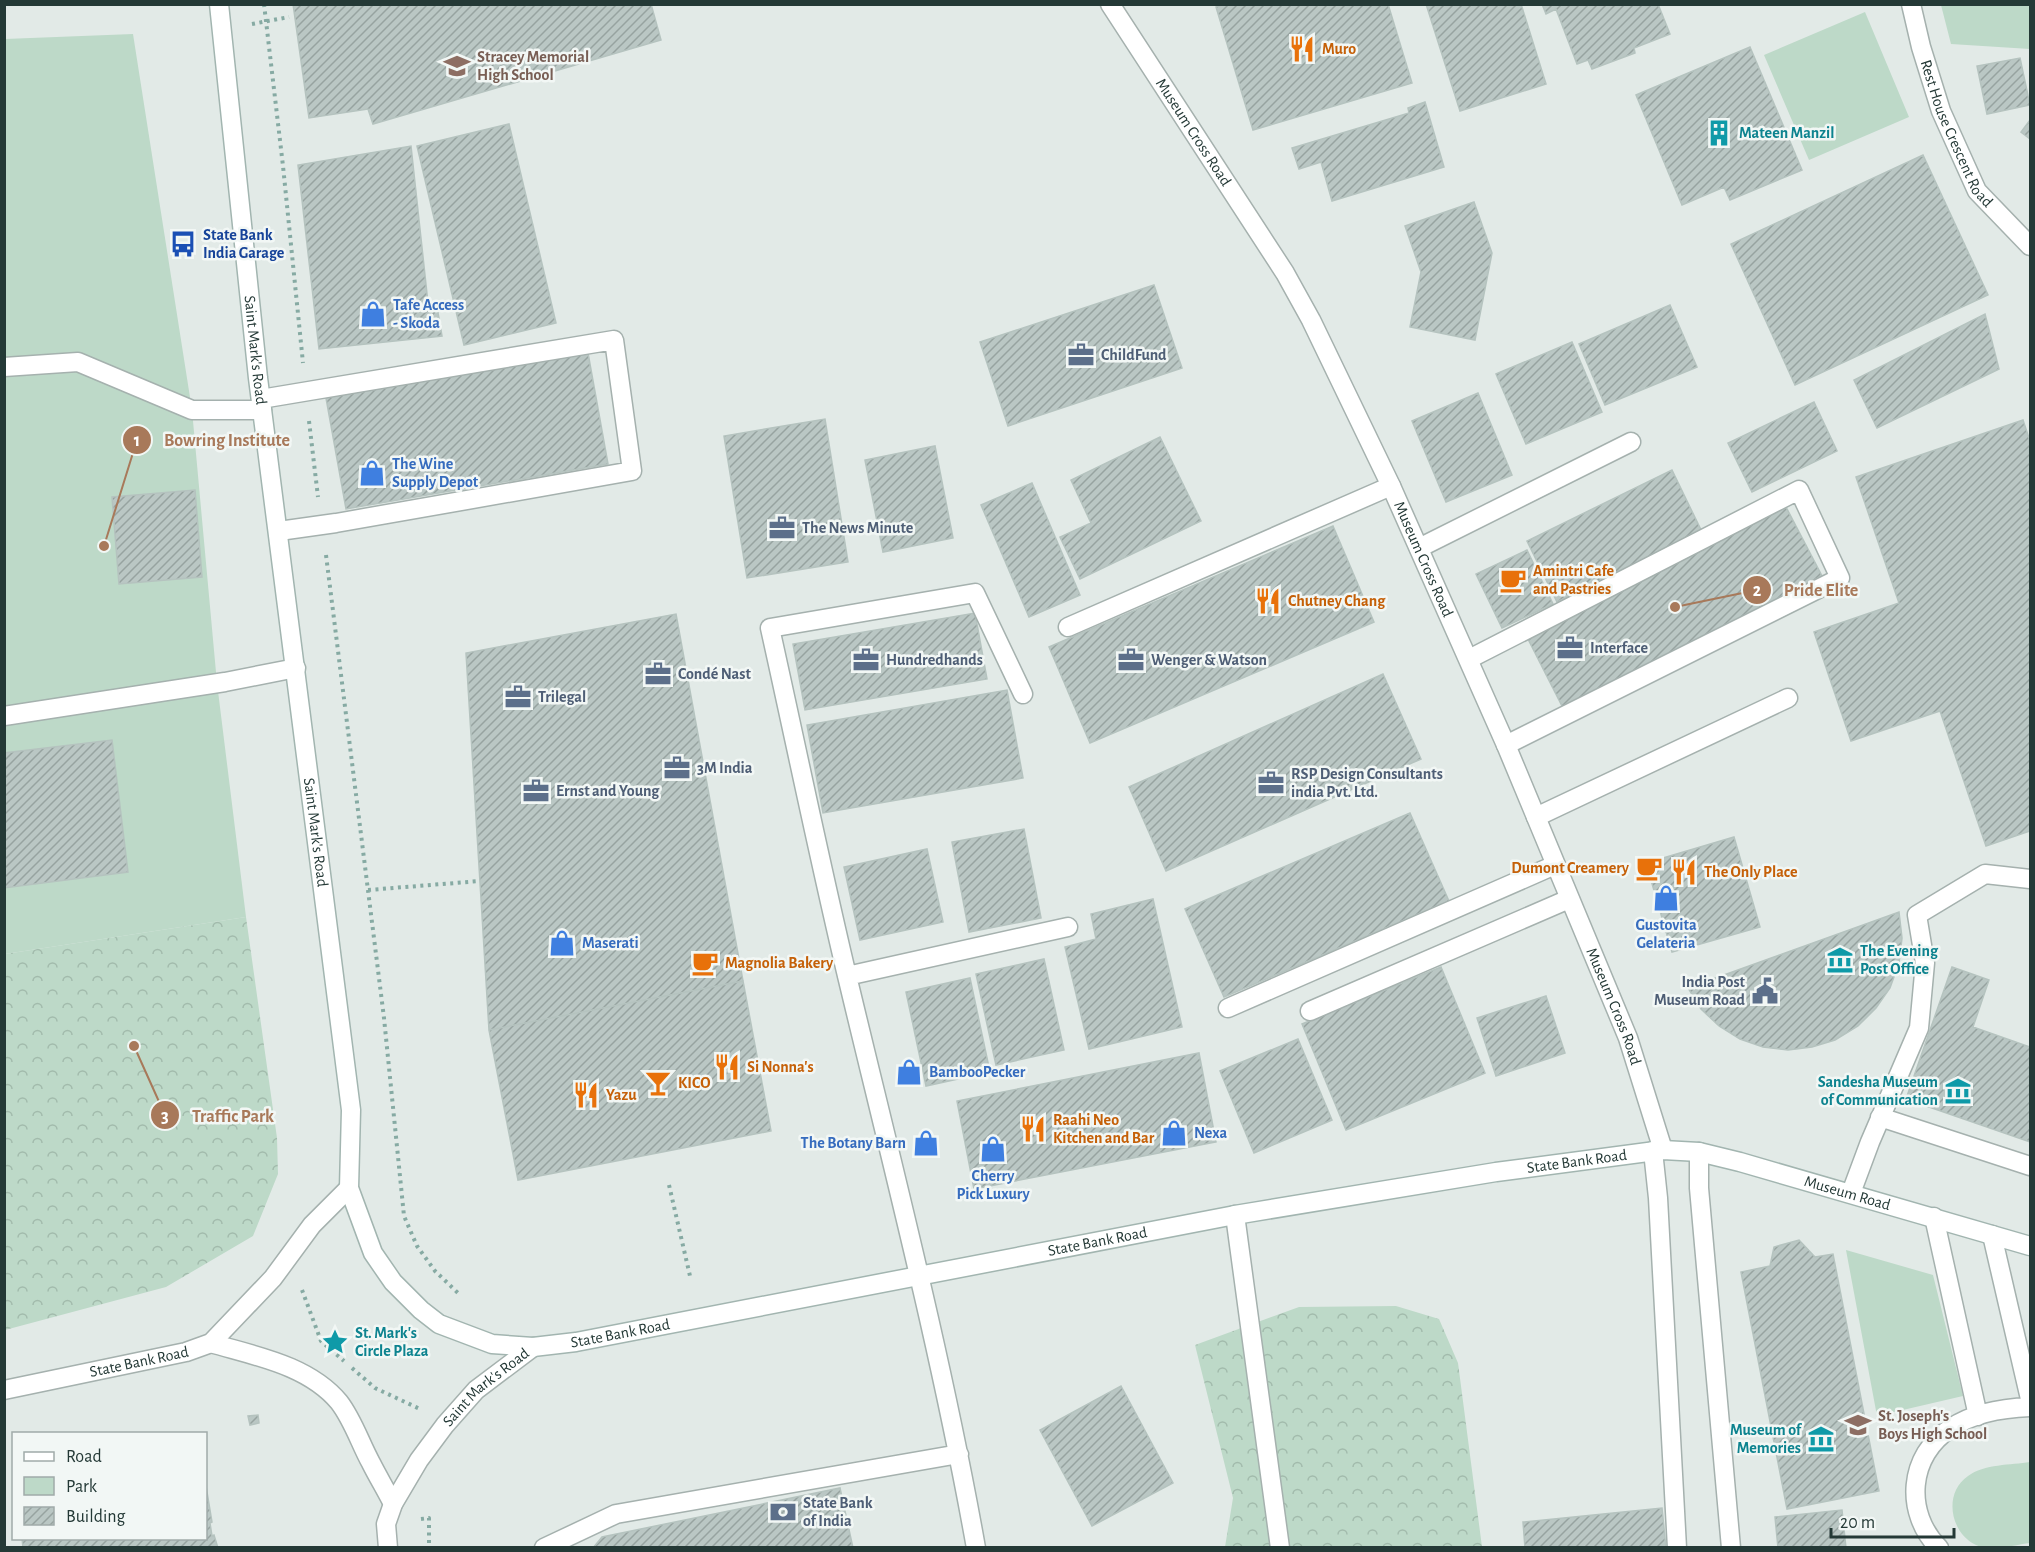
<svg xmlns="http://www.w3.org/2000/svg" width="2035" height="1552" viewBox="0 0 2035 1552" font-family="'Alegreya Sans',sans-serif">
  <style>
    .green { fill: #bdd9c8 }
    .forest { fill: url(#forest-crowns) }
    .building { fill: url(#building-hatch); stroke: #b5c3bf; stroke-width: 1.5 }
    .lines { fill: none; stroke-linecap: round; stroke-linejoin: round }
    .service-casing { stroke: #a5b1ae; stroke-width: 21 }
    .minor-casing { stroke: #a5b1ae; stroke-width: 21 }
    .tertiary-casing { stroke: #a5b1ae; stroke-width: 21 }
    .secondary-casing { stroke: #a2b5b0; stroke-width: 21 }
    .path { stroke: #86aaa3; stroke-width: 4; stroke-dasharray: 3 4.5; stroke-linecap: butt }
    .service { stroke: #fff; stroke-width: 18 }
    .minor { stroke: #fff; stroke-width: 18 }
    .tertiary { stroke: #fff; stroke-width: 18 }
    .secondary { stroke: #fff; stroke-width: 18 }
    .labels { text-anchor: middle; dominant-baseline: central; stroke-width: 5; stroke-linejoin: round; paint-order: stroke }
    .food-label { font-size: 16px; font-weight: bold; fill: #c56008; stroke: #f2f7f5; text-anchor: start }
    .education-label { font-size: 16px; font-weight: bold; fill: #785e54; stroke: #f2f7f5; text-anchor: start }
    .street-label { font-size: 16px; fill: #243936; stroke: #f2f7f5 }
    .culture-label { font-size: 16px; font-weight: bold; fill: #0d838f; stroke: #f2f7f5; text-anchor: start }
    .transit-label { font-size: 16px; font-weight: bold; fill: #164399; stroke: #f2f7f5; text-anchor: start }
    .shop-label { font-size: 16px; font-weight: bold; fill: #366cbe; stroke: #f2f7f5; text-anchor: start }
    .service-label { font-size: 16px; font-weight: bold; fill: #4e5e75; stroke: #f2f7f5; text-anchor: start }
    .leader { fill: none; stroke: #a8795a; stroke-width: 2 }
    .callout-dot { fill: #a8795a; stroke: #f2f7f5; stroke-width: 2 }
    .mark-label { font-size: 18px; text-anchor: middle; font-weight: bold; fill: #fff }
    .callout-label { font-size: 18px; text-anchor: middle; font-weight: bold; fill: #a8795a; stroke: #f2f7f5; stroke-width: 5; stroke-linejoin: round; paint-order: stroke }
  </style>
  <defs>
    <pattern id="forest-crowns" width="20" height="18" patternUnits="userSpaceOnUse" patternTransform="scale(1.5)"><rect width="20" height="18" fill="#bdd9c8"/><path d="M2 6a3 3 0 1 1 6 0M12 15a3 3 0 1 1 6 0" fill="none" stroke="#a2bbac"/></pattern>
    <pattern id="building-hatch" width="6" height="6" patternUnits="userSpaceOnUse" patternTransform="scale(1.5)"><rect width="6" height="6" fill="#bac7c4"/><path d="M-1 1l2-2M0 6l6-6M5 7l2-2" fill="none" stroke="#97a3a0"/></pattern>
  </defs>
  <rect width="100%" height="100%" fill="#e2eae7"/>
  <path class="green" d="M 1941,5 L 2030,5 L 2030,49 L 1951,44 Z
    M 1865,12 L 1909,117 L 1809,160 L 1764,55 Z
    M 133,34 L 192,410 L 217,683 L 246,917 L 5,954 L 5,39 Z
    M 1846,1250 L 1933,1275 L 1963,1396 L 1877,1416 Z
    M 2030,1462 L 2030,1543 C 2014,1545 1991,1552 1976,1545 C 1950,1533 1943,1493 1968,1476 C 1984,1464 2011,1465 2030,1462 Z"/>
  <path class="forest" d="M 246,917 L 277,1138 L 278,1174 L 253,1236 L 166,1287 L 5,1330 L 5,954 Z
    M 1396,1306 L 1439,1319 L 1458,1363 L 1482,1547 L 1225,1547 L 1233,1498 L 1195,1345 L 1299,1307 Z"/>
  <path class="building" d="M 293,4 L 651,4 L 661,40 L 373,124 L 368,109 L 309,118 Z
    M 1225,4 L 1388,4 L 1412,83 L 1253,130 L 1216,7 Z
    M 1426,4 L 1521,4 L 1546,84 L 1460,111 Z
    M 1542,4 L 1644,4 L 1645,6 L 1658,4 L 1670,34 L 1634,48 L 1635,53 L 1592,69 L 1588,60 L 1577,64 L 1556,9 L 1546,14 Z
    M 1750,47 L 1802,170 L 1730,200 L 1724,187 L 1682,205 L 1636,95 Z
    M 2020,58 L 2030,105 L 1987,114 L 1977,66 Z
    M 1425,102 L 1444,167 L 1332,201 L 1321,162 L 1299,169 L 1292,148 L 1409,113 L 1408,108 Z
    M 2030,120 L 2030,139 L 2021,132 Z
    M 509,124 L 556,323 L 464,345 L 417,146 Z
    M 411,146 L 428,303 L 436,301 L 442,336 L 319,349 L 298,165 Z
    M 1923,155 L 1988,295 L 1795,385 L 1731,244 Z
    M 1474,202 L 1492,253 L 1475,340 L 1410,327 L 1421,272 L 1405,226 Z
    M 1154,285 L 1182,368 L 1008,426 L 980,342 Z
    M 1670,305 L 1697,367 L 1605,405 L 1579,344 Z
    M 1985,314 L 1999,369 L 1877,428 L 1854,380 Z
    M 1572,342 L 1602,412 L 1526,444 L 1496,374 Z
    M 588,353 L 608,464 L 346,509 L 326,398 Z
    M 1478,393 L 1512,475 L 1446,502 L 1412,421 Z
    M 1814,402 L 1837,451 L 1752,492 L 1728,443 Z
    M 825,419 L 848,562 L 747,578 L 724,436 Z
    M 2023,420 L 2030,441 L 2030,831 L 1986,846 L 1940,711 L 1851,741 L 1814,632 L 1899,603 L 1856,477 Z
    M 1160,437 L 1201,521 L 1080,579 L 1060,537 L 1091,523 L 1071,480 Z
    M 935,446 L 953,538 L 883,552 L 865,460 Z
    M 1672,470 L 1702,532 L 1557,602 L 1527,541 Z
    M 1032,483 L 1080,595 L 1029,617 L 981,505 Z
    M 195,490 L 202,577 L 119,584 L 112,497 Z
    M 1786,507 L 1822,576 L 1563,708 L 1528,639 Z
    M 1333,526 L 1374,622 L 1090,743 L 1049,647 Z
    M 1527,550 L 1553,604 L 1502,628 L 1476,574 Z
    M 975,613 L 987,679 L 805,710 L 793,644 Z
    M 676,614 L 743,981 L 489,1030 L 466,653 Z
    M 1383,674 L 1421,759 L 1166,871 L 1129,787 Z
    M 1007,690 L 1023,778 L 823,813 L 807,725 Z
    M 112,740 L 128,872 L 4,888 L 4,753 Z
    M 1410,813 L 1449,901 L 1224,997 L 1185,909 Z
    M 1024,829 L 1041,918 L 969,932 L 952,842 Z
    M 1734,837 L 1760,927 L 1672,952 L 1646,863 Z
    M 927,849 L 943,922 L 860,940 L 844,867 Z
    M 1153,899 L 1182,1027 L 1089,1049 L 1065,947 L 1096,939 L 1091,914 Z
    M 1899,912 L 1902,938 L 1899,963 L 1890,988 L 1876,1008 L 1858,1026 L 1835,1040 L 1812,1047 L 1788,1050 L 1763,1047 L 1740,1039 L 1719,1026 L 1701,1009 L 1688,988 Z
    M 1044,959 L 1064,1050 L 996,1065 L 976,974 Z
    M 1441,967 L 1485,1073 L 1346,1130 L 1302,1024 Z
    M 1952,967 L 1989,980 L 1973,1027 L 2030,1047 L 2030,1142 L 1906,1099 Z
    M 970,978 L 990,1072 L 926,1086 L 906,992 Z
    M 743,981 L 771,1131 L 518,1180 L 489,1030 Z
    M 1546,996 L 1565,1053 L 1496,1076 L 1477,1018 Z
    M 1298,1039 L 1332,1120 L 1254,1153 L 1220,1071 Z
    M 1199,1053 L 1216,1142 L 974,1189 L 957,1101 Z
    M 1799,1240 L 1815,1257 L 1833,1254 L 1879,1491 L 1787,1509 L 1741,1272 L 1770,1266 L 1774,1247 Z
    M 1121,1386 L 1173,1483 L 1092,1526 L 1040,1430 Z
    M 258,1415 L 259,1423 L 250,1425 L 248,1416 Z
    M 206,1486 L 212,1522 L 210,1523 L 212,1536 L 214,1535 L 218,1548 L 23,1548 L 22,1538 L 206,1538 Z
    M 840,1488 L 853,1548 L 593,1548 L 602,1537 Z
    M 1662,1508 L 1666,1548 L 1525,1548 L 1523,1522 Z
    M 1842,1510 L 1846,1548 L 1778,1548 L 1775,1517 Z"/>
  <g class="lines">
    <g class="service-casing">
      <path id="service" d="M 4,367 L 78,362 L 192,410 L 262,410
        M 261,399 L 614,340 L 632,471 L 336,523 L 279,531
        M 1419,548 L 1631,442
        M 1068,627 L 1391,486
        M 1469,659 L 1799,490 L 1840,578 L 1506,745
        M 4,716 L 225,682 L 296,668
        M 1536,817 L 1788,698
        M 847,976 L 1068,927
        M 1228,1008 L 1555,865
        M 1310,1011 L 1569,899
        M 1880,1117 L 2030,1166
        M 1653,1151 L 1658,1198 L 1677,1548
        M 1699,1152 L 1699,1188 L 1731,1548
        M 1851,1193 L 1870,1142 L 1919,1028 L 1925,963 L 1917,915 L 1985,874 L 2030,879
        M 1235,1215 L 1280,1548
        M 1934,1217 L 1978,1416
        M 1992,1235 L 2030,1399
        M 544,1548 L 616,1514 L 959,1454
        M 976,1548 C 942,1357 893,1168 848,980 C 820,863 796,745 770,628 L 975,593 L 1023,694
        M 1939,1548 C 1904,1513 1908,1455 1951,1428 C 1973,1413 2004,1408 2030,1407"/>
    </g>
    <g class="minor-casing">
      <g id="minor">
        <path id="s1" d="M 1110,4 L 1285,273 L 1311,320 L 1391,486 L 1506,745 L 1628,1038 L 1663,1150"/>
        <path id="s2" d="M 1911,4 L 1921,47 L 1941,111 L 1977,191 L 2030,246"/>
      </g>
    </g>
    <g class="tertiary-casing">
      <g id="tertiary">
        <path d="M 211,1343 C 255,1356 308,1365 339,1402 C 353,1420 360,1443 371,1463 C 378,1477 386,1490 393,1504"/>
        <path id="s3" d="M 4,1390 L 186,1352 L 211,1343 L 273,1278 L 312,1225 L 349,1188"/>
        <path id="s4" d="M 388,1548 L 386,1524 L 393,1504 L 419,1460 L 445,1425 L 476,1390 L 533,1347"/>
      </g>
    </g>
    <g class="secondary-casing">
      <g id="secondary">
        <path id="s5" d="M 219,4 L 258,378 L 351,1110 L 349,1188 L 373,1253 L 393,1282 L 421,1310 L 439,1324 L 492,1344 L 533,1347 L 576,1342 L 1235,1215 L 1496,1172 L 1663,1150 L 1699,1152 L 1740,1162 L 2030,1246"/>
      </g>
    </g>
    <path class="path" d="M 264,4 L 283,166 L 303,363
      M 252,24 L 289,17
      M 309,421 L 318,497
      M 326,555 L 384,1018 L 404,1216 L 417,1246 L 435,1271 L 458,1293
      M 368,890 L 480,881
      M 669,1185 L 690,1276
      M 302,1290 L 321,1341 L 344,1361
      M 352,1368 L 375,1388 L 420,1409
      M 421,1519 L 429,1518 L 429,1548"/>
    <use href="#service" class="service"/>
    <use href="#minor" class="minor"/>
    <use href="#tertiary" class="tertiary"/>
    <use href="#secondary" class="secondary"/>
  </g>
  <defs>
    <g id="restaurant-bare" transform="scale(2.07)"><path d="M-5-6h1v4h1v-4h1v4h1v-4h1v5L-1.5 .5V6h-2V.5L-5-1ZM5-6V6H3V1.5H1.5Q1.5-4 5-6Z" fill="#e8710a" stroke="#f2f7f5" stroke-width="2.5" paint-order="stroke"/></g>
    <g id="school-bare" transform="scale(2.07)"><path d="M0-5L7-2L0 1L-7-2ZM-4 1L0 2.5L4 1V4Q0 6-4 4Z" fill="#8d6e63" stroke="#f2f7f5" stroke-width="2.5" paint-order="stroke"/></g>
    <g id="building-bare" transform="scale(2.07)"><path d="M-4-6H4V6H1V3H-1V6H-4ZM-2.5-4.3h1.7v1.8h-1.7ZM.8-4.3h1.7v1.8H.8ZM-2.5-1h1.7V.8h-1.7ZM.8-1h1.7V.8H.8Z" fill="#0f9aa8" stroke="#f2f7f5" stroke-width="2.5" paint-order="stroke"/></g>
    <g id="bus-bare" transform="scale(2.07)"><path d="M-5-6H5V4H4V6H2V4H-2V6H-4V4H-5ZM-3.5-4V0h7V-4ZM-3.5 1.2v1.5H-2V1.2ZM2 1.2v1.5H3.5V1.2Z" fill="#1a4fb4" stroke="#f2f7f5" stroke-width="2.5" paint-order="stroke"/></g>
    <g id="shop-bare" transform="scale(2.07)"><path d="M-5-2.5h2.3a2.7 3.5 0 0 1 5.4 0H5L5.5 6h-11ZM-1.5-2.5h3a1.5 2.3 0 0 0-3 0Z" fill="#3f7fe0" stroke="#f2f7f5" stroke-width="2.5" paint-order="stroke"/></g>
    <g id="office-bare" transform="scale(2.07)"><path d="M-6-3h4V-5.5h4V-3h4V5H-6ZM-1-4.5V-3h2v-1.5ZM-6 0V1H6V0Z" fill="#5c6f8a" stroke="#f2f7f5" stroke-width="2.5" paint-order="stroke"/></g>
    <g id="cafe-bare" transform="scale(2.07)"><path d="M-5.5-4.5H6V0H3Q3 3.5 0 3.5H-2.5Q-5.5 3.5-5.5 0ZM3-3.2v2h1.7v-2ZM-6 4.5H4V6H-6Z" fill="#e8710a" stroke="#f2f7f5" stroke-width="2.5" paint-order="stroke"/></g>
    <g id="museum-bare" transform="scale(2.07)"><path d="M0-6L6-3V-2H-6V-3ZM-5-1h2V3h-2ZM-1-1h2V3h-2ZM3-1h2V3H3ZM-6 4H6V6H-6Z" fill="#0f9aa8" stroke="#f2f7f5" stroke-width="2.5" paint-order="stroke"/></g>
    <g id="civic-bare" transform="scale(2.07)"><path d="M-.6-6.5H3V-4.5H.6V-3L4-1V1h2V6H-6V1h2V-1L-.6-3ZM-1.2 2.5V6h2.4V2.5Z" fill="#5c6f8a" stroke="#f2f7f5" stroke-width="2.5" paint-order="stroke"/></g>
    <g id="bar-bare" transform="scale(2.07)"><path d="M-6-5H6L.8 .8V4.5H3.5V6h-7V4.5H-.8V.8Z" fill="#e8710a" stroke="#f2f7f5" stroke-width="2.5" paint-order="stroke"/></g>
    <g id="sight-bare" transform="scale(2.07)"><path d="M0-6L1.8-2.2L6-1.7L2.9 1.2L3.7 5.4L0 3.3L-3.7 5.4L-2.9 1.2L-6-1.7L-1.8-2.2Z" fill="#0f9aa8" stroke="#f2f7f5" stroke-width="2.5" paint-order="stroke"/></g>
    <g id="bank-bare" transform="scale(2.07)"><path d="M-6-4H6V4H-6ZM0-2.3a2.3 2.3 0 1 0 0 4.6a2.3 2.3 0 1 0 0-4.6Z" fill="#5c6f8a" stroke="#f2f7f5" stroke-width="2.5" paint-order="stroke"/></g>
  </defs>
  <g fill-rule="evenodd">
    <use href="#restaurant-bare" x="1302" y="49"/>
    <use href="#school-bare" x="457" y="66"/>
    <use href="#building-bare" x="1719" y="133"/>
    <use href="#bus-bare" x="183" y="244"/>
    <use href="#shop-bare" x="373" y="314"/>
    <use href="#office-bare" x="1081" y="355"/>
    <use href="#shop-bare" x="372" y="473"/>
    <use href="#office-bare" x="782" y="528"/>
    <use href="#cafe-bare" x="1513" y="580"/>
    <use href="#restaurant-bare" x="1268" y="601"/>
    <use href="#office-bare" x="1570" y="648"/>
    <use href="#office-bare" x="866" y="660"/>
    <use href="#office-bare" x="1131" y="660"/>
    <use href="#office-bare" x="658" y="674"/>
    <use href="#office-bare" x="518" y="697"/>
    <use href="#office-bare" x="677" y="768"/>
    <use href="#office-bare" x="1271" y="783"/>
    <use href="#office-bare" x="536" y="791"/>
    <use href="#cafe-bare" x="1649" y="868"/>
    <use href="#restaurant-bare" x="1684" y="872"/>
    <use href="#shop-bare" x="1666" y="898"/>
    <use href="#shop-bare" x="562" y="943"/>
    <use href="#museum-bare" x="1840" y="960"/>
    <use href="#cafe-bare" x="705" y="963"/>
    <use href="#civic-bare" x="1765" y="991"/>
    <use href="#restaurant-bare" x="727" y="1067"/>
    <use href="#shop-bare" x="909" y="1072"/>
    <use href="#bar-bare" x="658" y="1083"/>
    <use href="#museum-bare" x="1958" y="1091"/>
    <use href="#restaurant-bare" x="586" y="1095"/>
    <use href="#restaurant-bare" x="1033" y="1129"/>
    <use href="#shop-bare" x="1174" y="1133"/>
    <use href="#shop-bare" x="926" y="1143"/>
    <use href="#shop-bare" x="993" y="1149"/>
    <use href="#sight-bare" x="335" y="1342"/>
    <use href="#school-bare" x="1858" y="1425"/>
    <use href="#museum-bare" x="1821" y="1439"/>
    <use href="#bank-bare" x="783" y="1512"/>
  </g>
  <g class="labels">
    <g class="food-label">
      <text x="1322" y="49">Muro</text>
      <text x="1533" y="571">Amintri Cafe<tspan x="1533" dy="18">and Pastries</tspan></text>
      <text x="1288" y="601">Chutney Chang</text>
      <text x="1629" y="868" text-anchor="end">Dumont Creamery</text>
      <text x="1704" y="872">The Only Place</text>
      <text x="725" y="963">Magnolia Bakery</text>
      <text x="747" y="1067">Si Nonna's</text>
      <text x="678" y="1083">KICO</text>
      <text x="606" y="1095">Yazu</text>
      <text x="1053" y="1120">Raahi Neo<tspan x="1053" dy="18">Kitchen and Bar</tspan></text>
    </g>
    <g class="education-label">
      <text x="477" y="57">Stracey Memorial<tspan x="477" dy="18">High School</tspan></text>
      <text x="1878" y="1416">St. Joseph's<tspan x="1878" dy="18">Boys High School</tspan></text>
    </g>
    <g class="street-label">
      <text stroke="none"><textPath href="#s1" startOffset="153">Museum Cross Road</textPath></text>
      <text stroke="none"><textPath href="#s2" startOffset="138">Rest House Crescent Road</textPath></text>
      <text stroke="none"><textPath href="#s5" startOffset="348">Saint Mark's Road</textPath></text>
      <text stroke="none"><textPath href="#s1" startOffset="639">Museum Cross Road</textPath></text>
      <text stroke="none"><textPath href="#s5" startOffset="834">Saint Mark's Road</textPath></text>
      <text stroke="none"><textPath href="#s1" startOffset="1125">Museum Cross Road</textPath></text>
      <text stroke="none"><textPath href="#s5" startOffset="2517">State Bank Road</textPath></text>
      <text stroke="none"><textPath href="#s5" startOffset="2794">Museum Road</textPath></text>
      <text stroke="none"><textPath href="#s5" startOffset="2031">State Bank Road</textPath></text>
      <text stroke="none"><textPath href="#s5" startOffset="1545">State Bank Road</textPath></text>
      <text stroke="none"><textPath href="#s3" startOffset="138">State Bank Road</textPath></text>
      <text stroke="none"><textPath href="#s4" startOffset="196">Saint Mark's Road</textPath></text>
    </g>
    <g class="culture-label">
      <text x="1739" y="133">Mateen Manzil</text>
      <text x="1860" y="951">The Evening<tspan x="1860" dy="18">Post Office</tspan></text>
      <text x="1938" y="1082" text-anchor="end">Sandesha Museum<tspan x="1938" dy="18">of Communication</tspan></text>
      <text x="355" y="1333">St. Mark's<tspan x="355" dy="18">Circle Plaza</tspan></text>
      <text x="1801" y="1430" text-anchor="end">Museum of<tspan x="1801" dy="18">Memories</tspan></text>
    </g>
    <g class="transit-label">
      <text x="203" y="235">State Bank<tspan x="203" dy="18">India Garage</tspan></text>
    </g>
    <g class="shop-label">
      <text x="393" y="305">Tafe Access<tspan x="393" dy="18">- Skoda</tspan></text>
      <text x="392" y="464">The Wine<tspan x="392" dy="18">Supply Depot</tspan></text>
      <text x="1666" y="925" text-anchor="middle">Gustovita<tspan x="1666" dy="18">Gelateria</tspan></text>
      <text x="582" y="943">Maserati</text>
      <text x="929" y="1072">BambooPecker</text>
      <text x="1194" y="1133">Nexa</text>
      <text x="906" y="1143" text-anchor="end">The Botany Barn</text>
      <text x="993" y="1176" text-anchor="middle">Cherry<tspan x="993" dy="18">Pick Luxury</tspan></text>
    </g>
    <g class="service-label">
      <text x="1101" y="355">ChildFund</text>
      <text x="802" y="528">The News Minute</text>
      <text x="1590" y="648">Interface</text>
      <text x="886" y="660">Hundredhands</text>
      <text x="1151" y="660">Wenger &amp; Watson</text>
      <text x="678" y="674">Condé Nast</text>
      <text x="538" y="697">Trilegal</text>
      <text x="697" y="768">3M India</text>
      <text x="1291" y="774">RSP Design Consultants<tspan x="1291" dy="18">india Pvt. Ltd.</tspan></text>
      <text x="556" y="791">Ernst and Young</text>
      <text x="1745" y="982" text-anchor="end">India Post<tspan x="1745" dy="18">Museum Road</tspan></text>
      <text x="803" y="1503">State Bank<tspan x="803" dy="18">of India</tspan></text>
    </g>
  </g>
  <path class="leader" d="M104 546L137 440M1675 607L1757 590M134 1046L165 1115"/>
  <g class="callout-dot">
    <circle cx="104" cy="546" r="6"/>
    <circle cx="1675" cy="607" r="6"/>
    <circle cx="134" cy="1046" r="6"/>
    <circle cx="137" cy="440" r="15"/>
    <circle cx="1757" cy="590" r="15"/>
    <circle cx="165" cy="1115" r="15"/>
  </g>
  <g class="mark-label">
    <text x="137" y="446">1</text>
    <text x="1757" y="596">2</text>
    <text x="165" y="1122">3</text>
  </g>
  <g class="callout-label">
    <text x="227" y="446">Bowring Institute</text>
    <text x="1821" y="596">Pride Elite</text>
    <text x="233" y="1122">Traffic Park</text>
  </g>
  <rect width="2035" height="1552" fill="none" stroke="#243936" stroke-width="12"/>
  <rect x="12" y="1432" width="195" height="108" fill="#f2f7f5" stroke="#a0aba9" stroke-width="1.5"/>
  <rect x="24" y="1452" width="30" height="9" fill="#ffffff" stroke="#a0aba9" stroke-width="1.5"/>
  <text x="66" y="1462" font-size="18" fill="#243936">Road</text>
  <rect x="24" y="1477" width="30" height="18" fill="#bdd9c8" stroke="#a0aba9" stroke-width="1.5"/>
  <text x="66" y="1492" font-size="18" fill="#243936">Park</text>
  <rect x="24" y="1507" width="30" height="18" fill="url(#building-hatch)" stroke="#a0aba9" stroke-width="1.5"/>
  <text x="66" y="1522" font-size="18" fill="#243936">Building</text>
  <path d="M1831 1528v9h123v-9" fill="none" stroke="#243936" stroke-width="3"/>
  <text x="1840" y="1528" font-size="18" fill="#243936" stroke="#f2f7f5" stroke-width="4.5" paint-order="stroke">20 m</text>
</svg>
